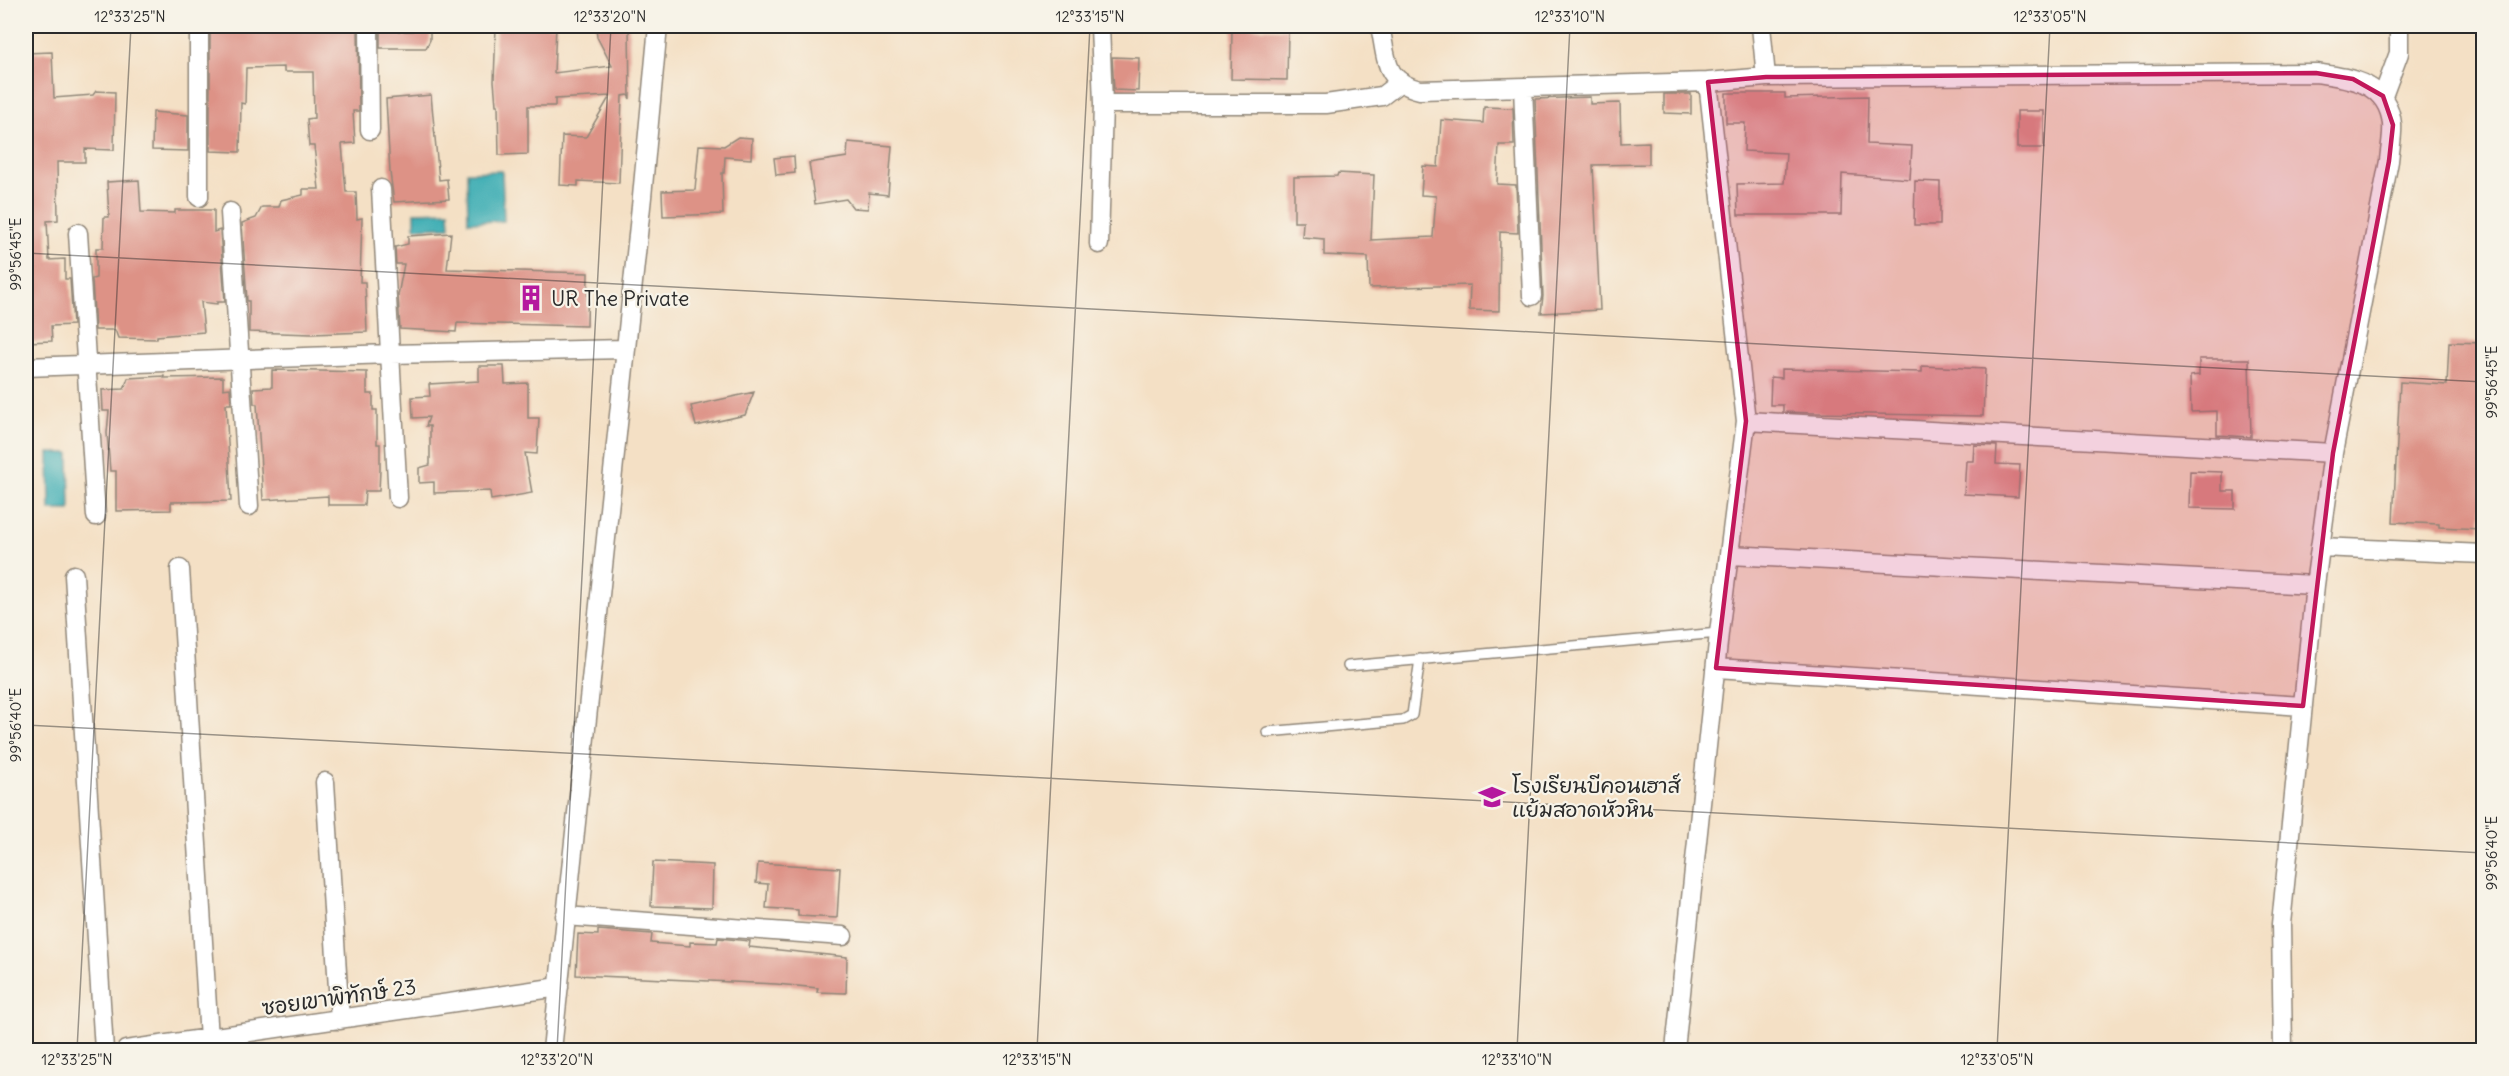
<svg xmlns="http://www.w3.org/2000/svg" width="2509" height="1076" viewBox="0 0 2509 1076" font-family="Delius,'Playpen Sans Thai',sans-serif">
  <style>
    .water { fill: #3cadb4; stroke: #346c70; stroke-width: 1.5 }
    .building { fill: #dd9286 }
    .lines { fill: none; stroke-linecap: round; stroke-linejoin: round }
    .service-casing { stroke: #908678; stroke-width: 12 }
    .minor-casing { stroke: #908678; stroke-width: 21 }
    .service { stroke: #fff; stroke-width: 9 }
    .minor { stroke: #fff; stroke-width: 18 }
    .marked { fill: #c2185b; fill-opacity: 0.2; stroke: #c2185b; stroke-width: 4.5; stroke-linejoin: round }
    .ticks { fill: none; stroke: #2b2b2b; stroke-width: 1.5; stroke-opacity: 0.45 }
    .labels { text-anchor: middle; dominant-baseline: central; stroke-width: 4.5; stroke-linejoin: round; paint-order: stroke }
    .poi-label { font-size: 21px; fill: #2b2b2b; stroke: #f7f3e8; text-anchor: start }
    .street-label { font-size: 21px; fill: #2b2b2b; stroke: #f7f3e8 }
    .neatline { fill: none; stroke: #2b2b2b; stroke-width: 2 }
    .ticks-label { font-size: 15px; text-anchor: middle; fill: #2b2b2b }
  </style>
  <rect width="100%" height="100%" fill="#f7f3e8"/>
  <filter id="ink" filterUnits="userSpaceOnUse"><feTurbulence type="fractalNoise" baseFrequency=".0167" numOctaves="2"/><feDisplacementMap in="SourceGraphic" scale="12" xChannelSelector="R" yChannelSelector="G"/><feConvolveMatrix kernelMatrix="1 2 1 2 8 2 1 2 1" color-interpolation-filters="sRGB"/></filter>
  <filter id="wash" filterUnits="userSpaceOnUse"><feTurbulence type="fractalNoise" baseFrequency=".008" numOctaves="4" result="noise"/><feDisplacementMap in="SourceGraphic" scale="24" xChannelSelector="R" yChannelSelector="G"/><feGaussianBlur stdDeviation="1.35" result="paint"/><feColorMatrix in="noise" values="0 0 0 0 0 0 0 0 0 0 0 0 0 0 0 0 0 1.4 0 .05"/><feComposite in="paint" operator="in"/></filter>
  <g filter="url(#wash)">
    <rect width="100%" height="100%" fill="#f4e0c5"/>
    <path class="water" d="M 502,171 L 504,221 L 468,222 L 467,172 Z
      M 449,211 L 450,227 L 415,228 L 415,212 Z
      M 49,453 L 69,453 L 70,510 L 50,510 Z"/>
    <g id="blocks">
      <path class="building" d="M 216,26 L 358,26 L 359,111 L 353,111 L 355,143 L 342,144 L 346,192 L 356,192 L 357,219 L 362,218 L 360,282 L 365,282 L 367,332 L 312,334 L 249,332 L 249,301 L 247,301 L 242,223 L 256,218 L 262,207 L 279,207 L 281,200 L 303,195 L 303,189 L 319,189 L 314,146 L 309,146 L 307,119 L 314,118 L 313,72 L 284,72 L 284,67 L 246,68 L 245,104 L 241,103 L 240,152 L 210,151 L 210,27 Z
        M 412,26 L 430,26 L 430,40 L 426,48 L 380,48 L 380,31 L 412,31 Z
        M 496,26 L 556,26 L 554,73 L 612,66 L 597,37 L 596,26 L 629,26 L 630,99 L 628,95 L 622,96 L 619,183 L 578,181 L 578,186 L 560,185 L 562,136 L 586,137 L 610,96 L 555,99 L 555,106 L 528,106 L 528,154 L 499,155 L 498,105 L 496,105 L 494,81 Z
        M 1232,28 L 1288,29 L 1287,80 L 1231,79 Z
        M 52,52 L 54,98 L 93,95 L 96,91 L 115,92 L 114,150 L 85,149 L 85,162 L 57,162 L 58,220 L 47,221 L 49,260 L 65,259 L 65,279 L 70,279 L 73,325 L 51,326 L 52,341 L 26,342 L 26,53 Z
        M 1112,57 L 1139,58 L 1138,91 L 1114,90 Z
        M 1726,93 L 1785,93 L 1785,98 L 1868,96 L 1867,144 L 1912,146 L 1910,179 L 1842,174 L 1841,215 L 1738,215 L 1737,184 L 1784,183 L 1786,153 L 1744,151 L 1745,123 L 1726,123 Z
        M 1664,94 L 1691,94 L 1691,114 L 1664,113 Z
        M 431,95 L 439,180 L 447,179 L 449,199 L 394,202 L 390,172 L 386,99 Z
        M 1590,97 L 1590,104 L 1620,103 L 1621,143 L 1649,142 L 1649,164 L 1593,165 L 1600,310 L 1541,313 L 1543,296 L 1535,99 Z
        M 1484,107 L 1513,108 L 1514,145 L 1499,145 L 1497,184 L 1516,185 L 1518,233 L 1500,232 L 1499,311 L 1469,310 L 1470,285 L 1369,288 L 1368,257 L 1324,255 L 1324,239 L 1302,237 L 1303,222 L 1294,222 L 1294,177 L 1337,176 L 1338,173 L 1374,175 L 1371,240 L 1433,237 L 1436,196 L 1421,195 L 1423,166 L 1438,167 L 1441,120 L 1483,123 Z
        M 2017,111 L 2044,111 L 2044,148 L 2017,148 Z
        M 153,112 L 188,115 L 188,151 L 152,150 Z
        M 738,137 L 752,138 L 751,159 L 725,157 L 724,173 L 722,173 L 723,214 L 663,216 L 662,191 L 695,190 L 699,145 L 724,146 Z
        M 848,142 L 892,146 L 888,195 L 869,193 L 868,209 L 853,208 L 846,199 L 815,204 L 809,163 L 847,157 Z
        M 794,156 L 795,173 L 776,175 L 774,158 Z
        M 139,180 L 141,212 L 175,213 L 175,210 L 214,210 L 214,232 L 220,230 L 225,302 L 217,302 L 217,304 L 201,302 L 204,332 L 157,336 L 157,339 L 118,338 L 115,330 L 95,330 L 92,279 L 96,278 L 96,248 L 103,248 L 104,217 L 109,217 L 107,182 Z
        M 1915,181 L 1940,182 L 1940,225 L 1914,225 Z
        M 451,233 L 447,269 L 588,273 L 587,326 L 457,323 L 456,332 L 400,329 L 398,295 L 404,264 L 396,264 L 395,247 L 408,244 L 408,236 Z
        M 2449,342 L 2484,343 L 2484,460 L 2480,529 L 2439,527 L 2439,524 L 2393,522 L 2400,382 L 2447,385 Z
        M 2199,359 L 2249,359 L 2251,437 L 2217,435 L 2217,411 L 2191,412 L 2190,376 L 2199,375 Z
        M 479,366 L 504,366 L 505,384 L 528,383 L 528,418 L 539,418 L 537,454 L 525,453 L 532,493 L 491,500 L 490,491 L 434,493 L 434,482 L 419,483 L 419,468 L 430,465 L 430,426 L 426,426 L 429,417 L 413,418 L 412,397 L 430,396 L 429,384 L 479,381 Z
        M 1922,366 L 1985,369 L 1983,416 L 1815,413 L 1783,412 L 1783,405 L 1770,405 L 1771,377 L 1782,378 L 1782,369 L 1922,372 Z
        M 272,370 L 367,372 L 367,394 L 373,394 L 373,410 L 377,410 L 377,444 L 380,444 L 380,470 L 379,491 L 365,491 L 364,505 L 328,505 L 328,496 L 263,500 L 257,404 L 254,404 L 253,388 L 272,387 Z
        M 164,376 L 164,378 L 223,377 L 223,389 L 230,388 L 231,404 L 226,404 L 231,501 L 171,502 L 171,510 L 116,511 L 116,471 L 110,471 L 107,433 L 109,411 L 103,411 L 102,390 L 124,389 L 128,378 Z
        M 754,392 L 745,415 L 696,426 L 691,406 Z
        M 1974,445 L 1997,446 L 1996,464 L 2020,465 L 2018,497 L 1964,494 L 1966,461 L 1973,461 Z
        M 2190,471 L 2222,472 L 2222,491 L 2235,491 L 2235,509 L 2189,508 Z
        M 653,862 L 713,865 L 712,908 L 651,906 Z
        M 758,863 L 840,868 L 837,918 L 798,916 L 798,910 L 766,908 L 768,884 L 756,883 Z
        M 598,930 L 652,934 L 651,943 L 690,946 L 690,942 L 717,943 L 718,938 L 750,941 L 749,947 L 847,957 L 846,993 L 817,992 L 818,988 L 776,984 L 576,975 L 578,934 L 598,935 Z"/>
    </g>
  </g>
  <g filter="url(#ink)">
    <use href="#blocks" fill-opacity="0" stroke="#908678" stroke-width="1.5"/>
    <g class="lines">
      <g class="service-casing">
        <path id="service" d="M 1348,666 L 1719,633
          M 1267,732 L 1403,720 L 1412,715 L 1420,659"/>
      </g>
      <g class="minor-casing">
        <path id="minor" d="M 369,26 L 370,130
          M 1380,26 C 1387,58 1383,81 1420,90 L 1708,82 L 1766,77 L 2316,73 C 2349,78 2388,82 2392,124 C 2393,135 2390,149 2389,161 L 2333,453 L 2315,585 L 2281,924 L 2283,1050
          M 1761,26 L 1766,77
          M 1523,88 L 1532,296
          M 2383,96 L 2399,53 L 2399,26
          M 1103,104 L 1326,104 L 1382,96 L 1399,83
          M 381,189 L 398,498
          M 199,197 L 199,26
          M 230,212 L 249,506
          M 78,233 L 96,516
          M 1099,244 L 1103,104 L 1100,26
          M 26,367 L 390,354 L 625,349
          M 1746,421 L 2333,453
          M 2320,547 L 2484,554
          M 1730,555 L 2315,585
          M 180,569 L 209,1039
          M 74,575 L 104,1050
          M 1716,668 L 2303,706
          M 325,782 L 340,1020
          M 565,916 L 843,936
          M 126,1050 L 559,987
          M 552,1050 L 642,197 L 658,26
          M 1675,1050 L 1719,633 L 1746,421 L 1708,82"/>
      </g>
      <use href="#service" class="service"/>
      <use href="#minor" class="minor"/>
    </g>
  </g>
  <path class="marked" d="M 2316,73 L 2353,79 L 2383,96 L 2393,125 L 2389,161 L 2333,453 L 2303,706 L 1716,668 L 1746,421 L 1708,82 L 1766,77 Z"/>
  <path class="ticks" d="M 26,253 L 2484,382M 26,725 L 2484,853M 77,1050 L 131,26M 557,1050 L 611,26M 1037,1050 L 1090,26M 1517,1050 L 1570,26M 1997,1050 L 2050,26M 2476,1050 L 2484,915"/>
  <defs>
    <g id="building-bare" transform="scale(2.07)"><path d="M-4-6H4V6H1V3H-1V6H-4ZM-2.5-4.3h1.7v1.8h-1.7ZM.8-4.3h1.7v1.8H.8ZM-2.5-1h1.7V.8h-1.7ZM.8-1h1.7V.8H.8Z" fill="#b5179e" stroke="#f7f3e8" stroke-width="2.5" paint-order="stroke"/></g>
    <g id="school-bare" transform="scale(2.07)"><path d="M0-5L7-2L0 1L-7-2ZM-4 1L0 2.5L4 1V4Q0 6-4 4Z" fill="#b5179e" stroke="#f7f3e8" stroke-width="2.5" paint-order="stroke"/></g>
  </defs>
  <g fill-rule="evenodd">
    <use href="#building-bare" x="531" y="298"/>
    <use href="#school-bare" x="1492" y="797"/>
  </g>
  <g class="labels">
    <g class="poi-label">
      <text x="551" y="298">UR The Private</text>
      <text x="1512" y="785">โรงเรียนบีคอนเฮาส์<tspan x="1512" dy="24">แย้มสอาดหัวหิน</tspan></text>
    </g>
    <g class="street-label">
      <text transform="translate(339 997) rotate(-8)">ซอยเขาพิทักษ์ 23</text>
    </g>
  </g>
  <rect width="2509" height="1076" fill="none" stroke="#f7f3e8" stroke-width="66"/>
  <rect x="33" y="33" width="2443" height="1010" class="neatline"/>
  <g class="ticks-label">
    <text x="130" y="22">12°33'25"N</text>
    <text x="610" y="22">12°33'20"N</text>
    <text x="1090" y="22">12°33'15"N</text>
    <text x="1570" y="22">12°33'10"N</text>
    <text x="2050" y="22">12°33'05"N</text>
    <text transform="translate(16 254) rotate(-90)" y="5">99°56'45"E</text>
    <text transform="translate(2492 382) rotate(-90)" y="5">99°56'45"E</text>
    <text transform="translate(16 725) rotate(-90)" y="5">99°56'40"E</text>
    <text transform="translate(2492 853) rotate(-90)" y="5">99°56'40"E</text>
    <text x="77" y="1065">12°33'25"N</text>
    <text x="557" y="1065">12°33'20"N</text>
    <text x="1037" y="1065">12°33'15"N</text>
    <text x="1517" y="1065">12°33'10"N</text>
    <text x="1997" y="1065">12°33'05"N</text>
  </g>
</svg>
